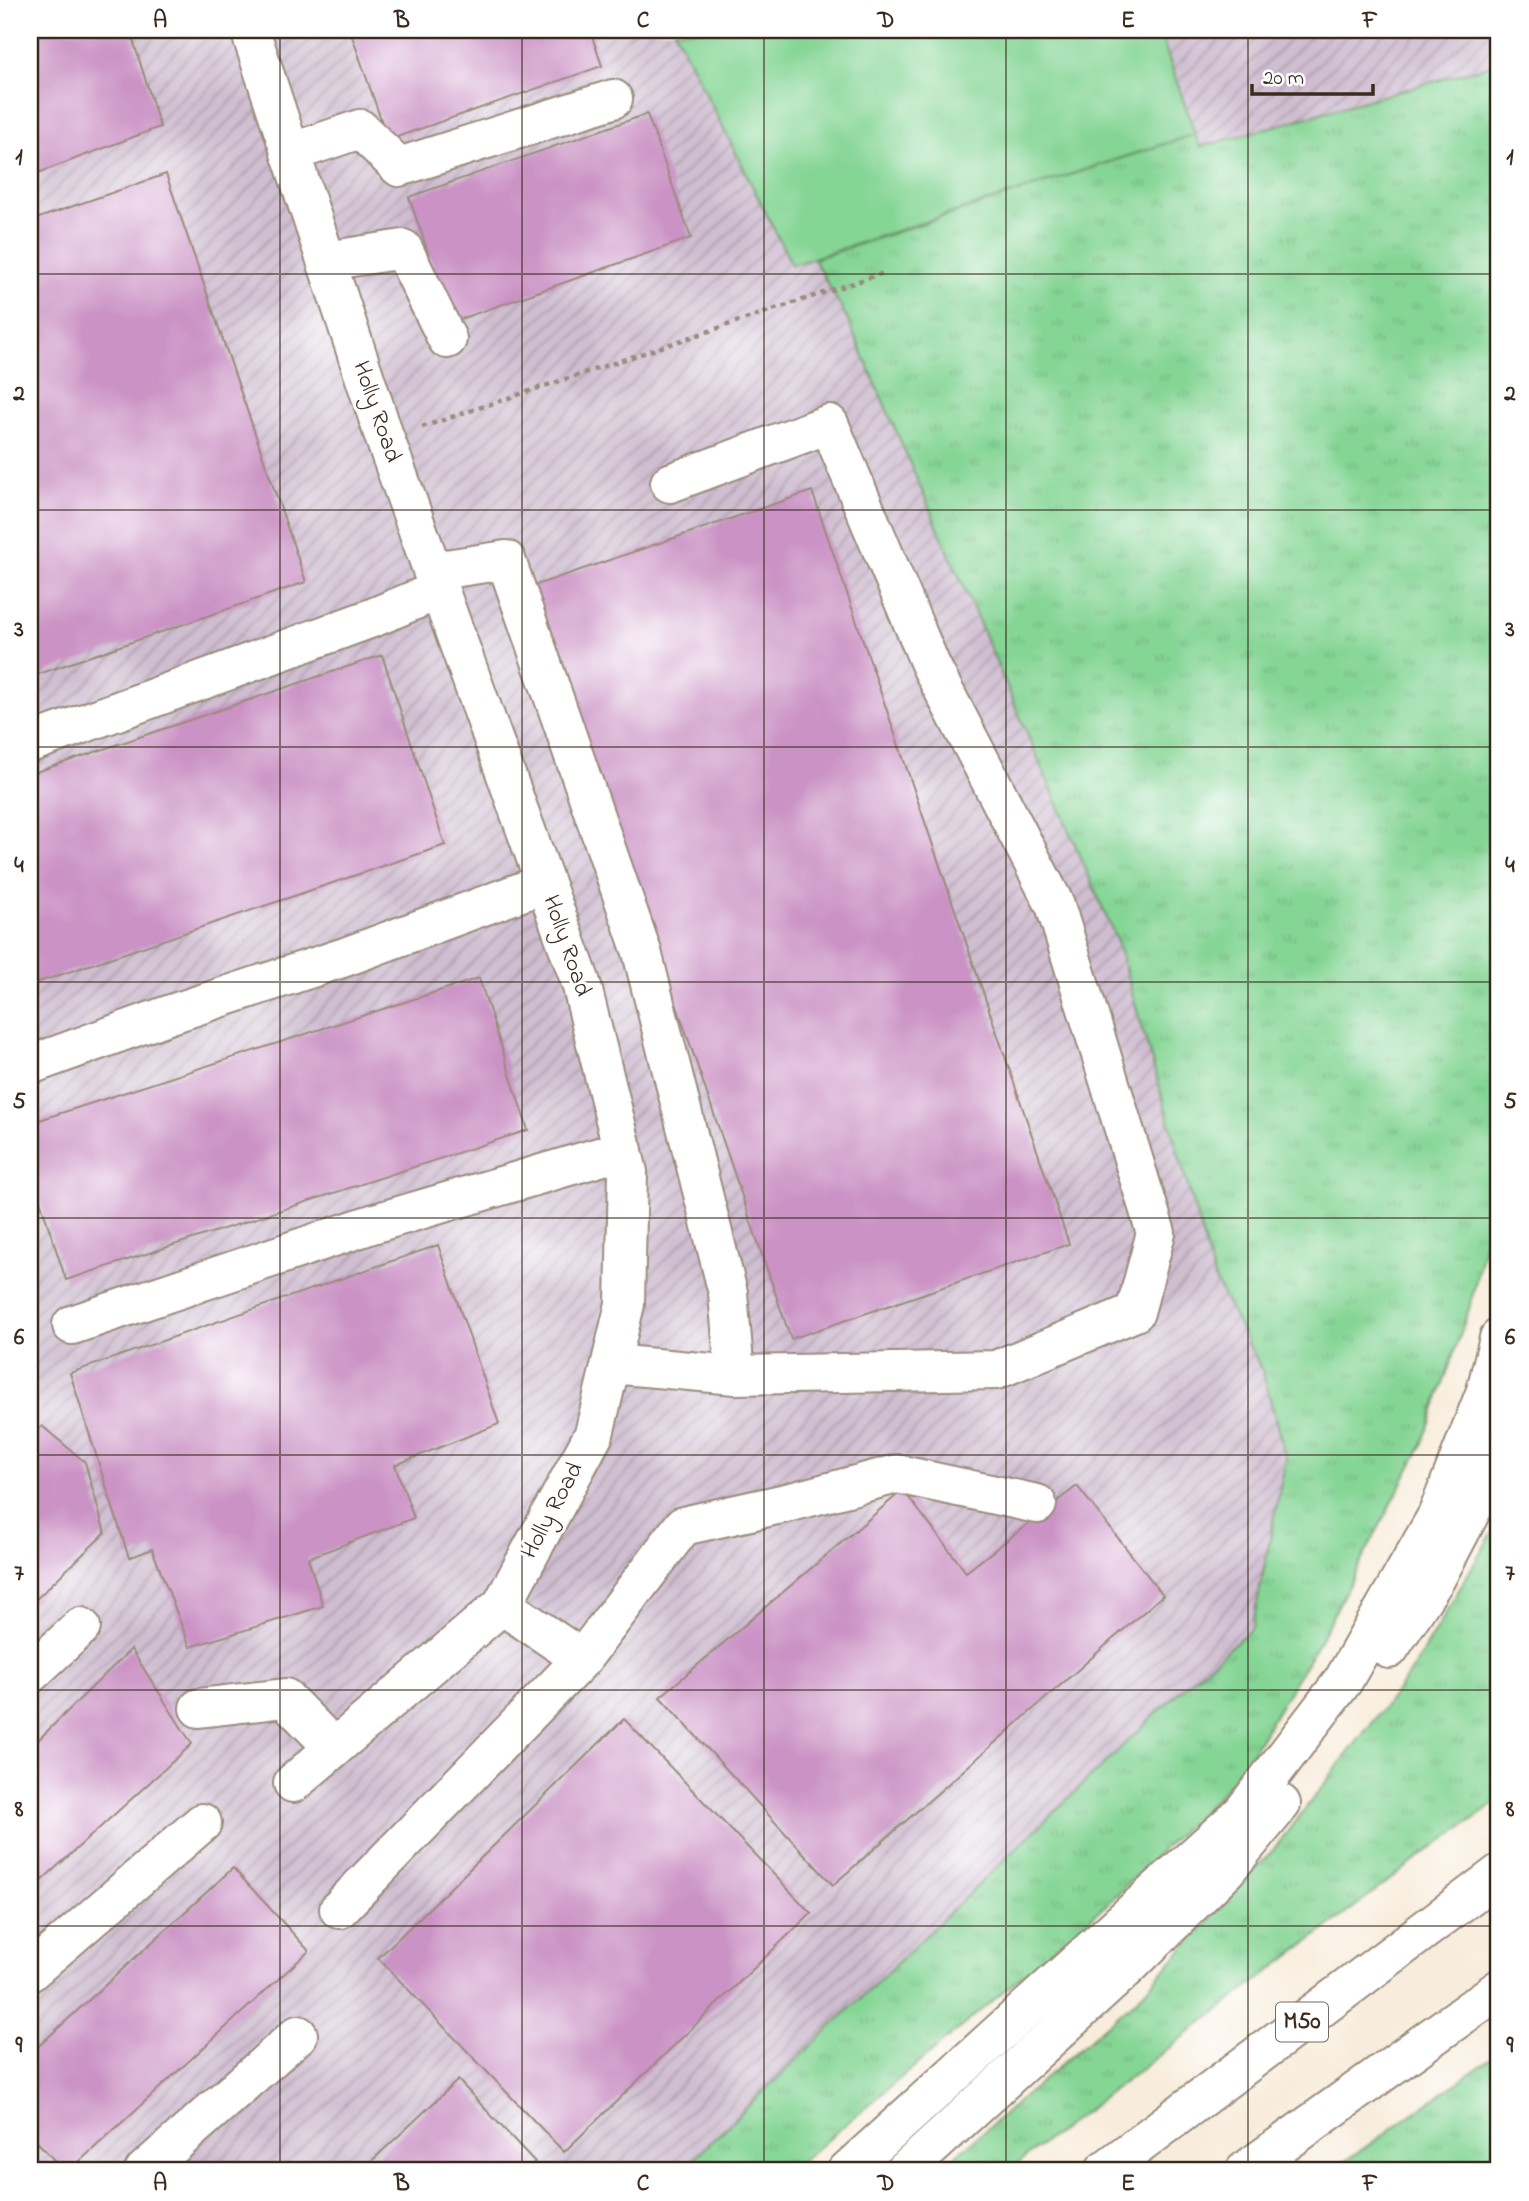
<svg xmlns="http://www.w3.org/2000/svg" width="1529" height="2201" viewBox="0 0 1529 2201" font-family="'Indie Flower',sans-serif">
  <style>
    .industrial { fill: url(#industrial-furrows) }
    .grass { fill: url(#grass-tufts); stroke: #60805a; stroke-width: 2 }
    .green { fill: #85d595; stroke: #60805a; stroke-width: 2 }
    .building { fill: #cb93c5 }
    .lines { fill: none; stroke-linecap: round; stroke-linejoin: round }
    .minor-casing { stroke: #9a8c7d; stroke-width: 42 }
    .highway-casing { stroke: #9a8c7d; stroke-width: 42 }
    .path { stroke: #9a8c7d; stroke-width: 4.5; stroke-dasharray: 5 5; stroke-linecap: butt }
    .minor { stroke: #fff; stroke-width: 38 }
    .highway { stroke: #fff; stroke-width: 38 }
    .grid { fill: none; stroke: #3b2a1e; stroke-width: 2; stroke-opacity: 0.55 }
    .labels { text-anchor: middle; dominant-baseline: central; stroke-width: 6; stroke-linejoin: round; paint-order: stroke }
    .shield { fill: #fff; stroke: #766a62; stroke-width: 2 }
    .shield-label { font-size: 23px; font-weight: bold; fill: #3b2a1e }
    .street-label { font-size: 24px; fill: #3b2a1e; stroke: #fff }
    .neatline { fill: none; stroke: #3b2a1e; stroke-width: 2.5 }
    .grid-label { font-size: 23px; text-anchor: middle; font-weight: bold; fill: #3b2a1e }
  </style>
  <defs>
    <pattern id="industrial-furrows" width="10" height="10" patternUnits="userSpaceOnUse" patternTransform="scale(1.75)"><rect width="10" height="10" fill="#cfbdd0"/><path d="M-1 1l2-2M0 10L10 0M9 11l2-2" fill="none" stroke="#a99aa8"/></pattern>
    <pattern id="grass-tufts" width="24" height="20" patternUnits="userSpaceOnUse" patternTransform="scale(1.75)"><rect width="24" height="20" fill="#85d595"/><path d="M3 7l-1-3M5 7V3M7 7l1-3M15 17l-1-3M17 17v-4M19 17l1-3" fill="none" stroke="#74b780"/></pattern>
  </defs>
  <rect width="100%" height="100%" fill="#fff"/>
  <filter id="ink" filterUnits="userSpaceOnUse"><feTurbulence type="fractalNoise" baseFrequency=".0143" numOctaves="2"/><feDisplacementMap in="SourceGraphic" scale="14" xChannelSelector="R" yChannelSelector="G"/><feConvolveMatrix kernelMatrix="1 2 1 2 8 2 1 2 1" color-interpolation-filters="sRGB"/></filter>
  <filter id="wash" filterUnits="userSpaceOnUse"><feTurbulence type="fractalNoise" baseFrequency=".00686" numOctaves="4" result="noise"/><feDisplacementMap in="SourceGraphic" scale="28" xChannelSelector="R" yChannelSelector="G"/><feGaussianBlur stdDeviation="1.57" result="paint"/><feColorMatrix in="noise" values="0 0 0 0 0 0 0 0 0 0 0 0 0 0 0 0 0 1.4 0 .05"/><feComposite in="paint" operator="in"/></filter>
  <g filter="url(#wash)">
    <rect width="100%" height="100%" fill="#f8eddc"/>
    <path class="industrial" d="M 30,30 L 674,30 L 792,264 L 814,259 L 848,320 L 1117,941 L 1215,1280 L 1263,1372 L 1286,1459 L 1252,1628 L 1184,1687 L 681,2171 L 30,2171 Z
      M 1159,30 L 1499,30 L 1499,63 L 1200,147 Z"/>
    <path class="grass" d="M 1499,63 L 1499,1181 L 1470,1306 L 1422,1445 L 1321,1638 L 1238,1776 L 1107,1904 L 790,2171 L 681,2171 L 1184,1687 L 1252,1628 L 1286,1459 L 1263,1372 L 1215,1280 L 1117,941 L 848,320 L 814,259 L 1195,134 L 1200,147 Z
      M 1499,1521 L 1499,1801 L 1424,1854 L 1007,2171 L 938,2171 L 1138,1998 L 1273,1850 L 1411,1672 Z
      M 1499,2053 L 1499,2149 L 1462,2171 L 1332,2171 Z"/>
    <path class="green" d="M 674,30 L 1159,30 L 1195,134 L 792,265 Z"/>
    <g id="blocks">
      <path class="building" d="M 30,30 L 130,30 L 160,127 L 30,176 Z
        M 350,30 L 590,30 L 602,66 L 388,140 Z
        M 647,114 L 691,238 L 452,322 L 409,197 Z
        M 166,174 L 306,582 L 30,677 L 30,221 Z
        M 812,491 L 1069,1244 L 791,1339 L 533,586 Z
        M 382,655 L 445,845 L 30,985 L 30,774 Z
        M 479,978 L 528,1130 L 66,1280 L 30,1170 L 30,1123 Z
        M 438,1245 L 499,1424 L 395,1465 L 414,1518 L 308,1558 L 323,1606 L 190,1647 L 152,1549 L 129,1558 L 70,1373 Z
        M 42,1426 L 85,1462 L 105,1533 L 30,1605 L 30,1438 Z
        M 1077,1486 L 1163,1595 L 833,1885 L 660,1697 L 903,1490 L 966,1572 Z
        M 131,1649 L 192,1744 L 30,1891 L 30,1748 Z
        M 624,1719 L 811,1913 L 564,2152 L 378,1958 Z
        M 233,1868 L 309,1951 L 69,2171 L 64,2171 L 30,2134 L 30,2054 Z
        M 458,2080 L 535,2162 L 525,2171 L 361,2171 Z"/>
    </g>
  </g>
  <g filter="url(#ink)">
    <use href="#blocks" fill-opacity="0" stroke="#9a8c7d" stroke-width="2"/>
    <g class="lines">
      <g class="minor-casing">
        <path id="minor" d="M 250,30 L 385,439 L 581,983 L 628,1172 L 625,1304 L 594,1434 L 502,1605 L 293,1783
          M 290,153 L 360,129 L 399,167 L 613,99
          M 326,261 L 403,249 L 447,339
          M 670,483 L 829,424 L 931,666 L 1055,905 L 1156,1233 L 1135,1312 L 996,1370 L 735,1375
          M 432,571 L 506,560 L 642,952 L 728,1293 L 735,1375 L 611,1364
          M 30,743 L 372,618 L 439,590
          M 30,1065 L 171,1014 L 345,957 L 545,883
          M 72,1325 L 372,1224 L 623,1150
          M 582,1659 L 683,1526 L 795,1501 L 897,1474 L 1037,1504
          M 30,1674 L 81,1627
          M 199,1708 L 285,1698 L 334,1748
          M 339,1909 L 582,1659 L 502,1605
          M 30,1972 L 202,1823
          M 144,2171 L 298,2035"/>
      </g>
      <g class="highway-casing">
        <path id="highway" d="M 1389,1649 L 1436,1578 L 1479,1496 L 1499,1449
          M 847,2171 L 1243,1812 L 1343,1681 L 1437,1516 L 1486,1391 L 1499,1338
          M 905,2171 L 1128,1967 L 1226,1870 L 1281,1804
          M 1104,2171 L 1499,1874
          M 1245,2171 L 1499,1989"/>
      </g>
      <path class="path" d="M 422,427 L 886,272"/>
      <use href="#minor" class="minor"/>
      <use href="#highway" class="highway"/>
    </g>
  </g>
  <path class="grid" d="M 280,30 L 280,2171M 522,30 L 522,2171M 764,30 L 764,2171M 1006,30 L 1006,2171M 1248,30 L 1248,2171M 30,274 L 1499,274M 30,510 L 1499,510M 30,747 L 1499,747M 30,982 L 1499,982M 30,1218 L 1499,1218M 30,1455 L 1499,1455M 30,1690 L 1499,1690M 30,1926 L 1499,1926"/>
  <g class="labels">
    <rect class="shield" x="1276" y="2002.5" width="52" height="39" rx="5"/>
    <g class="shield-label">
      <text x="1302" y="2022">M50</text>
    </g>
    <g class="street-label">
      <text transform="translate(376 412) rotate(71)">Holly Road</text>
      <text transform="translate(566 946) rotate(71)">Holly Road</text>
      <text transform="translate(553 1511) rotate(-62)">Holly Road</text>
    </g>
  </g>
  <rect width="1529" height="2201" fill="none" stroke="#fff" stroke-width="77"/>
  <path d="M1252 84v10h121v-10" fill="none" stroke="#3b2a1e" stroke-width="3.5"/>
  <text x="1263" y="84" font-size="21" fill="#3b2a1e" stroke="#ffffff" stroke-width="5" paint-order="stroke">20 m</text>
  <rect x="38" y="38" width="1452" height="2124" class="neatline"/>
  <g class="grid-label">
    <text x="160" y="27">A</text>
    <text x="402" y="27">B</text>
    <text x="643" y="27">C</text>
    <text x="886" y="27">D</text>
    <text x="1128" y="27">E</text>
    <text x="1370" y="27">F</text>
    <text x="19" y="164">1</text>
    <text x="1510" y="164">1</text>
    <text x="19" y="400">2</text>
    <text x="1510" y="400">2</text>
    <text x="19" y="636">3</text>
    <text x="1510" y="636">3</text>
    <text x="19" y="872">4</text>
    <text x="1510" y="872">4</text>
    <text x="19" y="1108">5</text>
    <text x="1510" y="1108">5</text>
    <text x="19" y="1344">6</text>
    <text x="1510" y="1344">6</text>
    <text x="19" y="1580">7</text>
    <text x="1510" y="1580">7</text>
    <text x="19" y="1816">8</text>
    <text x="1510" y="1816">8</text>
    <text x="19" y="2052">9</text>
    <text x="1510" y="2052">9</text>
    <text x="160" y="2190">A</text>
    <text x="402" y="2190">B</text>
    <text x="643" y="2190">C</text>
    <text x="886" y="2190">D</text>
    <text x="1128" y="2190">E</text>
    <text x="1370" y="2190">F</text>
  </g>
</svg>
